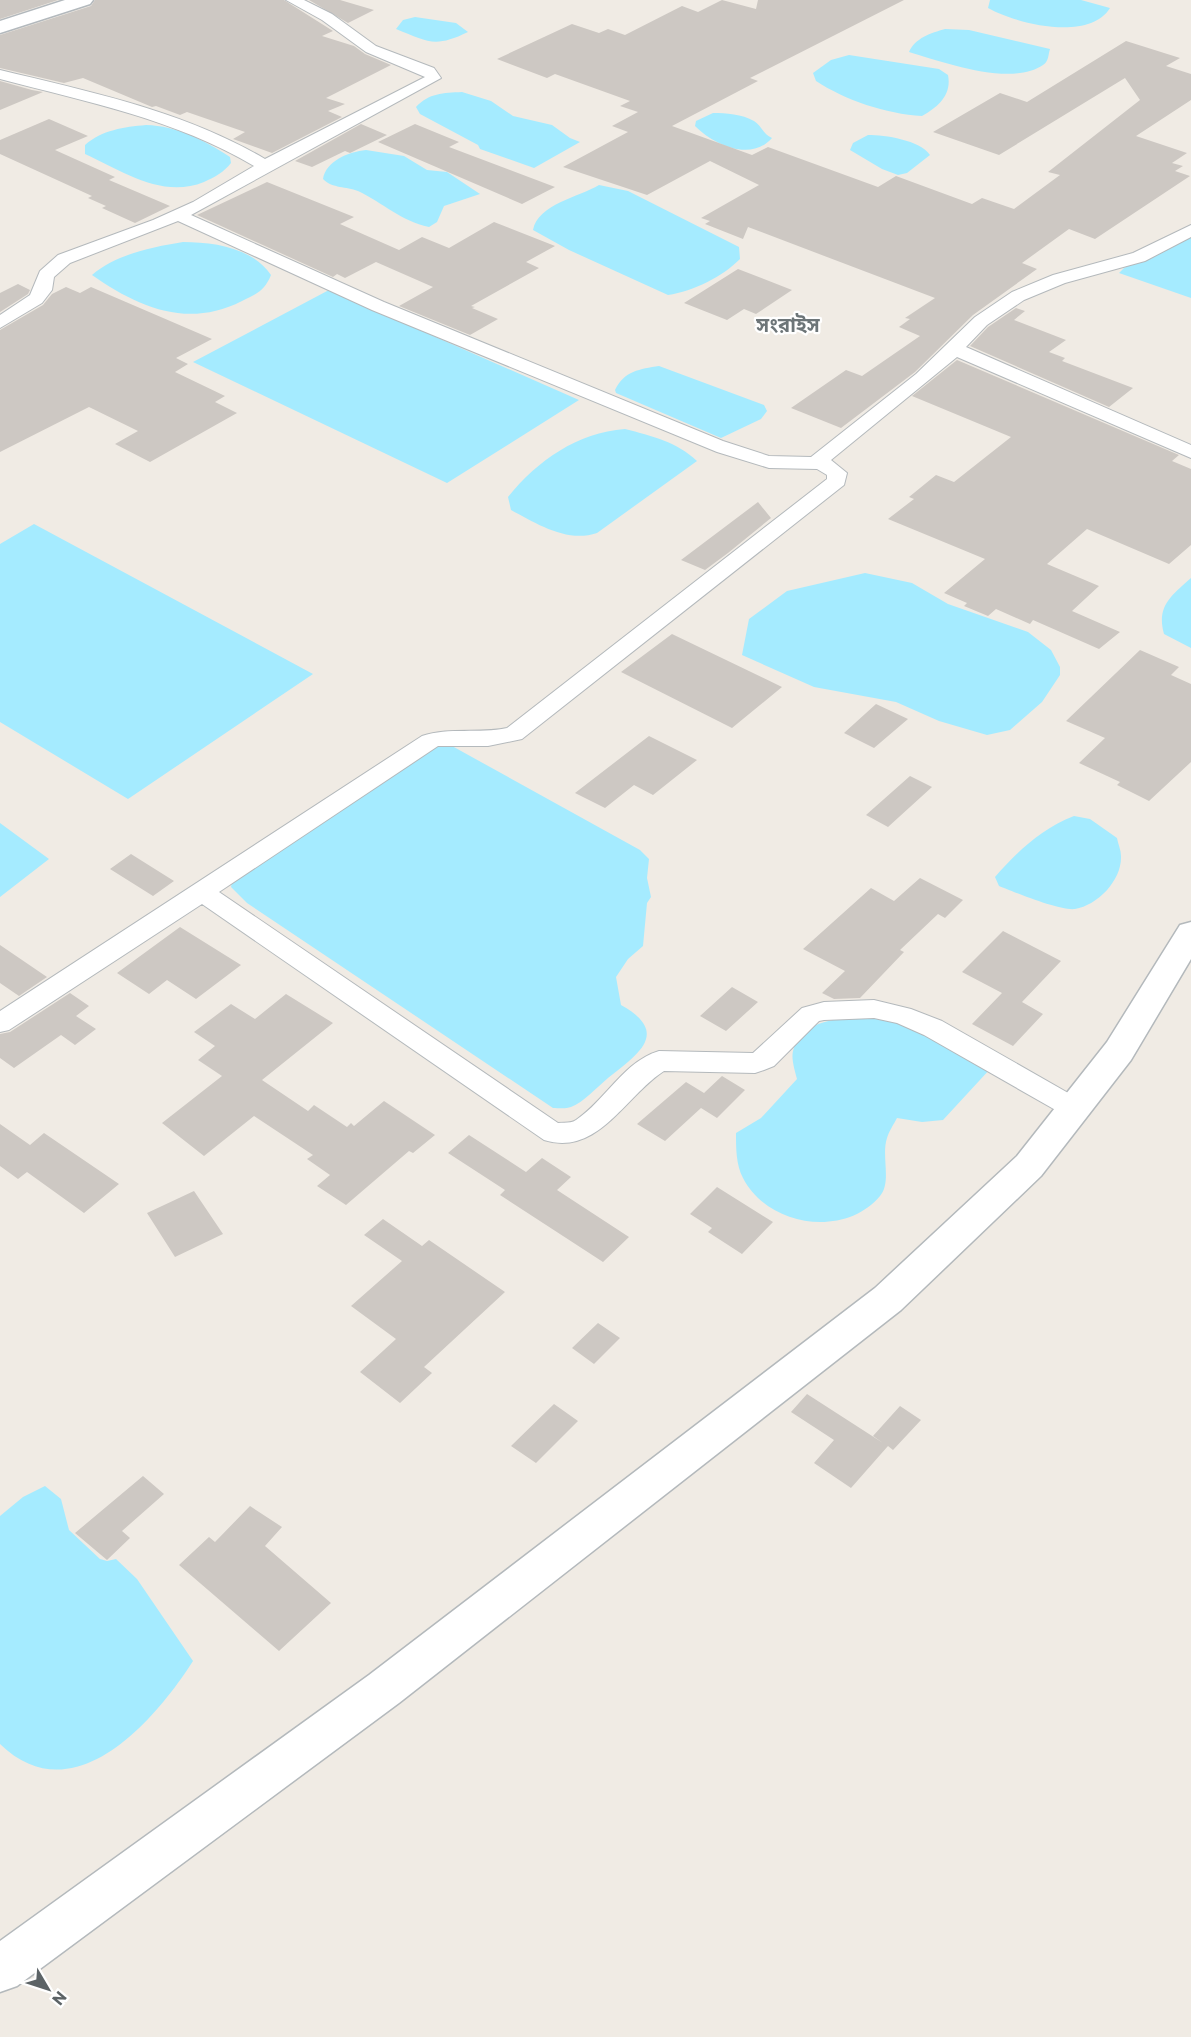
<svg xmlns="http://www.w3.org/2000/svg" width="1191" height="2037" viewBox="0 0 1191 2037" font-family="Commissioner,'Noto Sans Bengali',sans-serif">
  <style>
    .water { fill: #a5ebff }
    .building { fill: #cdc8c3 }
    .lines { fill: none; stroke-linecap: round; stroke-linejoin: round }
    .minor-casing { stroke: #b4b9bc; stroke-width: 2 }
    .tertiary-casing { stroke: #b4b9bc; stroke-width: 3 }
    .secondary-casing { stroke: #b3b9bd; stroke-width: 3 }
    .minor { fill: #fff; fill-rule: evenodd }
    .tertiary { fill: #fff; fill-rule: evenodd }
    .secondary { fill: #fff; fill-rule: evenodd }
    .labels { text-anchor: middle; dominant-baseline: central; stroke-width: 4.5; stroke-linejoin: round; paint-order: stroke }
    .far-district-label { font-size: 20px; font-weight: bold; fill: #6d7578; stroke: #fff }
  </style>
  <rect width="100%" height="100%" fill="#f0ebe4"/>
  <path class="water" d="M 990,0 L 1081,0 L 1110,8 C 1089,42 1017,24 988,8 Z
    M 415,17 L 456,23 L 468,32 C 435,48 428,42 396,29 L 403,20 Z
    M 945,29 L 969,30 L 1050,49 C 1048,55 1049,61 1043,65 C 1011,87 943,62 909,52 C 915,38 931,33 945,29 Z
    M 849,55 L 939,69 L 948,75 C 952,95 938,107 922,116 C 886,114 845,100 816,81 L 813,73 L 831,60 Z
    M 462,92 L 491,101 L 513,116 L 552,125 L 570,138 L 580,142 L 534,168 L 480,149 L 478,145 L 420,114 L 416,107 C 429,93 443,93 462,92 Z
    M 713,113 C 726,113 742,114 754,121 C 761,125 763,134 772,138 C 751,162 714,145 695,126 L 696,121 Z
    M 146,125 C 177,126 204,140 230,157 L 231,163 C 224,172 215,177 204,182 C 162,199 122,171 85,154 L 85,145 C 102,130 124,127 146,125 Z
    M 868,135 C 885,135 920,140 930,155 L 907,173 L 898,175 L 882,169 L 850,150 L 853,143 Z
    M 366,150 L 404,156 L 427,170 L 447,172 L 480,194 L 444,206 L 437,222 L 429,227 C 401,221 383,203 358,191 C 346,186 333,189 323,179 C 326,161 348,152 366,150 Z
    M 599,185 L 628,191 L 739,247 L 740,259 C 722,277 694,291 668,295 L 569,250 L 533,230 C 538,204 579,197 599,185 Z
    M 1191,236 L 1191,298 L 1119,273 L 1124,268 Z
    M 183,242 C 214,242 253,248 271,275 C 265,290 257,294 242,301 C 187,329 138,307 92,275 C 116,254 153,247 183,242 Z
    M 329,290 L 579,400 L 447,483 L 193,362 Z
    M 659,366 L 764,405 L 767,411 L 761,419 L 721,438 L 616,393 L 615,390 C 624,371 640,369 659,366 Z
    M 625,429 C 652,436 677,442 697,461 L 597,533 C 567,543 537,524 511,510 L 508,497 C 538,460 577,433 625,429 Z
    M 34,524 L 313,674 L 128,799 L 0,722 L 0,544 Z
    M 865,573 L 912,583 L 948,604 L 1028,632 L 1051,650 L 1060,667 L 1060,675 L 1042,702 L 1010,730 L 987,735 L 939,721 L 896,702 L 814,687 L 742,655 L 749,619 L 787,591 Z
    M 1191,578 L 1191,648 L 1164,634 C 1156,606 1172,595 1191,578 Z
    M 443,741 L 640,850 L 649,859 L 647,878 L 651,897 L 647,903 L 643,946 L 628,959 L 616,977 L 621,1005 C 671,1033 638,1054 608,1078 C 597,1087 584,1102 571,1107 C 566,1109 558,1108 553,1108 L 247,903 L 231,887 L 232,882 Z
    M 1074,816 L 1090,819 L 1117,838 C 1118,844 1121,850 1121,856 C 1122,880 1098,905 1075,909 C 1060,911 1014,892 999,886 L 995,877 C 1018,851 1041,829 1074,816 Z
    M 0,823 L 49,859 L 0,897 Z
    M 869,1016 L 910,1025 L 991,1068 L 943,1120 L 922,1122 L 897,1118 C 894,1124 889,1131 887,1138 C 881,1156 892,1182 880,1196 C 845,1238 768,1227 743,1178 C 736,1165 736,1148 736,1133 L 761,1118 L 797,1079 C 795,1071 791,1059 793,1051 C 801,1019 842,1018 869,1016 Z
    M 45,1486 L 61,1499 L 69,1530 L 100,1559 L 107,1561 L 116,1559 L 137,1579 L 193,1661 C 154,1722 73,1815 0,1744 L 0,1516 L 23,1497 Z"/>
  <path class="building" d="M 0,0 L 58,0 L 0,19 Z
    M 95,0 L 284,0 L 333,31 L 322,36 L 354,46 L 365,54 L 391,65 L 326,98 L 345,104 L 328,111 L 342,117 L 272,153 L 233,139 L 245,132 L 187,112 L 180,115 L 156,106 L 152,107 L 83,78 L 64,83 L 0,68 L 0,35 L 91,6 Z
    M 309,0 L 340,0 L 374,10 L 348,23 Z
    M 722,0 L 756,9 L 758,0 L 904,0 L 750,78 L 758,81 L 672,126 L 752,155 L 768,147 L 878,187 L 896,176 L 972,204 L 982,198 L 1014,209 L 1060,175 L 1048,172 L 1140,100 L 1125,78 L 999,155 L 933,132 L 1000,93 L 1027,102 L 1126,41 L 1180,58 L 1166,66 L 1191,74 L 1191,100 L 1136,136 L 1187,153 L 1172,163 L 1183,166 L 1175,171 L 1190,176 L 1095,239 L 1069,229 L 1022,263 L 1037,269 L 973,315 L 915,372 L 841,428 L 791,408 L 846,370 L 862,376 L 920,336 L 899,327 L 910,319 L 905,318 L 935,298 L 748,227 L 743,239 L 705,224 L 710,221 L 701,218 L 759,185 L 710,161 L 647,195 L 563,167 L 628,132 L 612,126 L 638,112 L 620,106 L 630,101 L 555,74 L 547,78 L 497,59 L 572,24 L 599,33 L 608,29 L 625,35 L 682,6 L 698,12 Z
    M 0,81 L 32,90 L 43,92 L 0,110 Z
    M 49,119 L 88,136 L 55,150 L 115,177 L 109,180 L 170,206 L 135,223 L 102,208 L 106,206 L 88,198 L 92,196 L 0,154 L 0,140 Z
    M 361,124 L 387,135 L 350,153 L 345,151 L 312,167 L 295,161 Z
    M 415,124 L 459,142 L 449,147 L 555,187 L 522,204 L 378,142 Z
    M 267,182 L 354,217 L 340,224 L 399,250 L 422,237 L 449,248 L 494,222 L 555,246 L 526,262 L 539,268 L 471,306 L 475,307 L 472,308 L 498,319 L 470,335 L 399,306 L 433,287 L 376,262 L 345,278 L 337,274 L 333,277 L 197,215 Z
    M 738,269 L 792,290 L 756,314 L 744,309 L 727,320 L 684,303 Z
    M 18,284 L 30,290 L 28,294 L 0,312 L 0,293 Z
    M 66,287 L 80,293 L 91,287 L 212,339 L 176,358 L 188,364 L 175,372 L 225,396 L 215,402 L 237,413 L 150,462 L 115,444 L 138,431 L 89,407 L 0,452 L 0,330 L 43,305 L 52,294 Z
    M 1016,308 L 1025,311 L 1014,320 L 1066,340 L 1049,352 L 1065,358 L 1062,361 L 1133,388 L 1109,407 L 970,346 L 988,327 Z
    M 957,360 L 1179,455 L 1172,461 L 1191,469 L 1191,545 L 1169,564 L 1087,529 L 1047,564 L 1099,586 L 1072,611 L 1120,632 L 1099,649 L 1033,620 L 1030,624 L 996,609 L 988,616 L 964,606 L 967,603 L 944,593 L 985,559 L 888,519 L 914,499 L 909,497 L 936,475 L 954,482 L 1011,437 L 912,396 Z
    M 758,502 L 771,518 L 728,553 L 705,570 L 681,560 Z
    M 672,634 L 782,687 L 732,728 L 621,672 Z
    M 1140,650 L 1179,667 L 1171,675 L 1191,684 L 1191,762 L 1149,801 L 1117,785 L 1120,782 L 1079,763 L 1105,738 L 1066,721 Z
    M 876,704 L 908,719 L 874,748 L 844,733 Z
    M 649,736 L 697,760 L 653,795 L 634,785 L 605,808 L 575,793 Z
    M 910,776 L 932,787 L 888,827 L 866,815 Z
    M 131,854 L 174,881 L 153,896 L 110,869 Z
    M 920,878 L 963,900 L 945,918 L 938,914 L 900,950 L 904,952 L 860,998 L 834,999 L 822,993 L 845,971 L 803,949 L 871,888 L 894,901 Z
    M 180,927 L 241,965 L 196,999 L 167,980 L 149,994 L 117,973 Z
    M 1003,931 L 1061,961 L 1022,1002 L 1043,1014 L 1013,1046 L 972,1024 L 1002,993 L 962,972 Z
    M 0,945 L 47,977 L 19,996 L 0,983 Z
    M 732,987 L 758,1002 L 726,1031 L 700,1016 Z
    M 70,993 L 89,1006 L 76,1016 L 96,1029 L 75,1045 L 61,1035 L 14,1068 L 0,1058 L 0,1034 L 10,1032 Z
    M 286,994 L 333,1023 L 262,1080 L 308,1111 L 314,1105 L 347,1127 L 351,1123 L 354,1126 L 384,1101 L 435,1135 L 413,1153 L 409,1151 L 346,1205 L 317,1186 L 330,1175 L 307,1159 L 313,1155 L 254,1116 L 204,1156 L 162,1123 L 222,1076 L 198,1060 L 215,1046 L 194,1032 L 231,1004 L 255,1019 Z
    M 722,1076 L 745,1090 L 717,1118 L 701,1108 L 665,1141 L 637,1124 L 686,1082 L 704,1093 Z
    M 0,1124 L 30,1145 L 44,1133 L 119,1184 L 84,1213 L 27,1172 L 18,1179 L 0,1166 Z
    M 469,1135 L 526,1172 L 542,1158 L 571,1177 L 557,1190 L 629,1237 L 603,1262 L 500,1195 L 505,1190 L 448,1153 Z
    M 717,1187 L 773,1222 L 742,1254 L 708,1232 L 712,1228 L 690,1214 Z
    M 194,1191 L 223,1234 L 175,1257 L 147,1213 Z
    M 383,1219 L 422,1246 L 429,1240 L 505,1292 L 424,1367 L 432,1373 L 400,1403 L 360,1372 L 396,1339 L 351,1306 L 402,1261 L 364,1235 Z
    M 598,1323 L 620,1338 L 594,1364 L 572,1348 Z
    M 807,1394 L 883,1443 L 873,1436 L 900,1406 L 921,1420 L 893,1450 L 888,1446 L 851,1488 L 814,1463 L 834,1440 L 791,1412 Z
    M 554,1404 L 578,1421 L 536,1463 L 511,1446 Z
    M 143,1476 L 164,1494 L 122,1531 L 130,1538 L 107,1560 L 75,1533 Z
    M 250,1506 L 282,1527 L 265,1546 L 331,1603 L 279,1651 L 179,1565 L 209,1537 L 215,1542 Z"/>
  <g class="lines">
    <g class="minor-casing">
      <path id="minor" d="M 286,0 L 304,0 L 332,14 L 376,46 L 434,68 L 441,78 L 191,215 L 384,302 L 723,441 L 769,456 L 811,457 L 916,374 L 975,317 L 1012,292 L 1053,275 L 1133,253 L 1191,225 L 1191,237 L 1145,261 L 1065,283 L 1024,300 L 987,325 L 966,347 L 1191,445 L 1191,458 L 957,357 L 831,460 L 847,473 L 844,485 L 522,739 L 488,746 L 438,746 L 219,892 L 558,1123 C 564,1122 571,1124 576,1120 C 606,1100 623,1062 659,1051 L 753,1053 L 802,1008 L 824,1002 L 874,1000 L 911,1009 L 942,1021 L 1084,1102 L 1088,1109 L 1084,1116 L 1075,1119 L 1066,1116 L 924,1035 L 897,1023 L 874,1018 L 824,1020 L 819,1021 L 774,1066 L 764,1070 L 755,1073 L 664,1071 C 625,1096 598,1157 544,1140 L 202,904 L 9,1030 L 0,1032 L 0,1011 L 422,736 C 449,727 479,734 507,728 L 827,479 L 827,475 L 817,469 L 769,468 L 717,452 L 372,310 L 178,221 L 70,263 L 54,277 L 52,290 L 42,303 L 0,328 L 0,315 L 30,295 L 40,271 L 58,255 L 153,220 L 193,202 L 254,166 C 175,119 87,102 0,79 L 0,70 C 91,92 184,111 265,159 L 425,77 L 366,52 L 322,20 Z"/>
    </g>
    <g class="tertiary-casing">
      <path id="tertiary" d="M 1191,922 L 1191,959 L 1131,1060 L 1041,1176 L 901,1310 L 399,1703 L 17,1986 L 0,1992 L 0,1941 L 369,1675 L 875,1288 L 1017,1156 L 1107,1042 L 1180,925 Z"/>
    </g>
    <g class="secondary-casing">
      <path id="secondary" d="M 65,0 L 93,0 L 90,4 L 0,33 L 0,21 Z"/>
    </g>
    <use href="#minor" class="minor"/>
    <use href="#tertiary" class="tertiary"/>
    <use href="#secondary" class="secondary"/>
  </g>
  <g class="labels">
    <g class="far-district-label">
      <text x="788" y="324">সংরাইস</text>
    </g>
  </g>
  <g transform="translate(48 1989) rotate(129)" stroke="#ffffff" stroke-width="4.5" paint-order="stroke">
  <path d="M0-4.5L10 22L0 15L-10 22Z" fill="#5c6366"/>
  <text y="-9" font-size="16" font-weight="bold" text-anchor="middle" fill="#5c6366">N</text>
  </g>
</svg>
